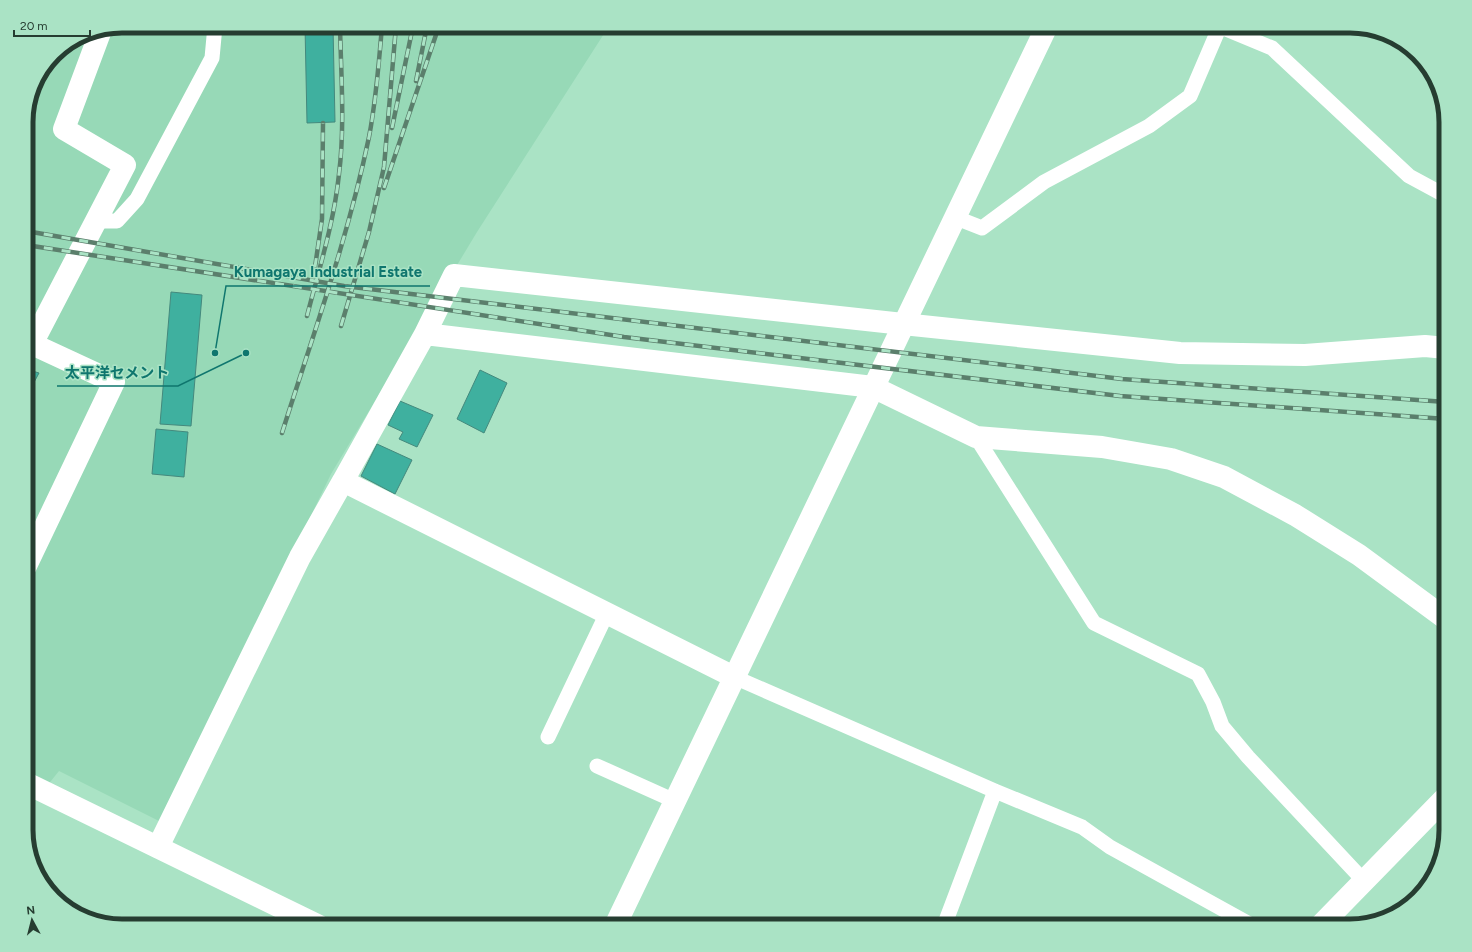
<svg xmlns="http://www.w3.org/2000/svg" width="1472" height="952" viewBox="0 0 1472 952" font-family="Figtree,'Noto Sans JP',sans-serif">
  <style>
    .built { fill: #97d9b7 }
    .building { fill: #3fb09f; stroke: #44897d }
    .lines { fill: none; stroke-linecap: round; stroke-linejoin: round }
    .lane { stroke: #fff; stroke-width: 15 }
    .street { stroke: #fff; stroke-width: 22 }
    .secondary { stroke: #fff; stroke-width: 22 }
    .rail-casing { stroke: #5b7f6c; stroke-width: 4.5 }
    .rail { stroke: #aae3c5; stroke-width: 3; stroke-dasharray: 9; stroke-linecap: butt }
    .rim { fill: none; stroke: #263d31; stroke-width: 5 }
    .leader { fill: none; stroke: #0f766e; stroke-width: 1.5 }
    .callout-dot { fill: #0f766e; stroke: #aae3c5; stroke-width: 1.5 }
    .callout-label { font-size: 15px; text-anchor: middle; font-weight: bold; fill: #0f766e; stroke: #aae3c5; stroke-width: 3; stroke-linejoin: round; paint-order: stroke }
  </style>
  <rect width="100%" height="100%" fill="#aae3c5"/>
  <path class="built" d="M 122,26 L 609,26 L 477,232 L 331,474 L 163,823 L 59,771 L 26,812 L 26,116 L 33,85 L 54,54 L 85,33 Z"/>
  <path class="building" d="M 305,26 L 333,26 L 335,122 L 307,123 Z
    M 171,292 L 202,295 L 191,426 L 160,424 Z
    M 26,369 L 39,373 L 26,397 Z
    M 480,370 L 507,383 L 484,433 L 457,419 Z
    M 400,401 L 433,415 L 417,447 L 399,439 L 403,432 L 388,425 Z
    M 156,429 L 188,432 L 184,477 L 152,474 Z
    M 377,444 L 412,460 L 395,494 L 361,476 Z"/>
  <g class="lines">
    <path class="lane" d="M 1219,26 L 1272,48 L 1409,176 L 1446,196
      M 954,217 L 982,228 L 1044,182 L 1149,126 L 1190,96 L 1220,26
      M 96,221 L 117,221 L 137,199 L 212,58 L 215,26
      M 976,437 L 1094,623 L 1198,674 L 1213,702 L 1222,726 L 1248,757 L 1364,881
      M 734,677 L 995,791 L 1082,827 L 1110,847 L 1253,926
      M 548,737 L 607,613
      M 597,766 L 675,801
      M 944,926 L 995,791"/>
    <path class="street" d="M 425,334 L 454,275 L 903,324 L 1180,353 L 1305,355 L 1425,346 L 1446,348
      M 26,566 L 114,382 L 32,344 L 125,165 L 64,129 L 101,30
      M 734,677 L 343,481 L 425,334 L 873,387 L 976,437 L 1102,447 L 1171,459 L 1224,477 L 1295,515 L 1359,555 L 1446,619
      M 158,847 L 300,557 L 343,481
      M 1320,926 L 1446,797"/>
    <path class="secondary" d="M 26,783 L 319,926
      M 615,926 L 1047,26"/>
    <g class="rail-casing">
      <path id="rail" d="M 416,81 L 427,26
        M 392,128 L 413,26
        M 384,188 L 439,26
        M 26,231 L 344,286 L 1122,379 L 1446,402
        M 26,245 L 624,337 L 1120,396 L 1446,419
        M 315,267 L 322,219 L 323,123
        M 307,316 C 319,269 334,223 339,174 C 345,126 341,75 340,26
        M 341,326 L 369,232 L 384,167 L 396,26
        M 282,433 C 313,335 348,238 369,137 C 376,101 379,63 382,26"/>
    </g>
    <use href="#rail" class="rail"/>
  </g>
  <path d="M0 0H1472V952H0ZM122 33H1350A89 89 0 0 1 1439 122V830A89 89 0 0 1 1350 919H122A89 89 0 0 1 33 830V122A89 89 0 0 1 122 33Z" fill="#aae3c5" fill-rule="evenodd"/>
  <path class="rim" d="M122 33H1350A89 89 0 0 1 1439 122V830A89 89 0 0 1 1350 919H122A89 89 0 0 1 33 830V122A89 89 0 0 1 122 33Z"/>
  <path class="leader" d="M215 353L226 286H430M246 353L178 386H57"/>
  <g class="callout-dot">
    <circle cx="215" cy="353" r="4"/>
    <circle cx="246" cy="353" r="4"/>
  </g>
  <g class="callout-label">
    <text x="328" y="277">Kumagaya Industrial Estate</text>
    <text x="117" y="378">太平洋セメント</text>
  </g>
  <g transform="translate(32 920) rotate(353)" stroke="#aae3c5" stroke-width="3" paint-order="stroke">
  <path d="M0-3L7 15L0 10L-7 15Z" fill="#263d31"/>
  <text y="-6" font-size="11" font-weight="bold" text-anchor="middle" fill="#263d31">N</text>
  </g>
  <path d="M14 30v6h76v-6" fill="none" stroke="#263d31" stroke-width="2"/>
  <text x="20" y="30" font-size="12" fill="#263d31" stroke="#aae3c5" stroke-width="3" paint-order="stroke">20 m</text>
</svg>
